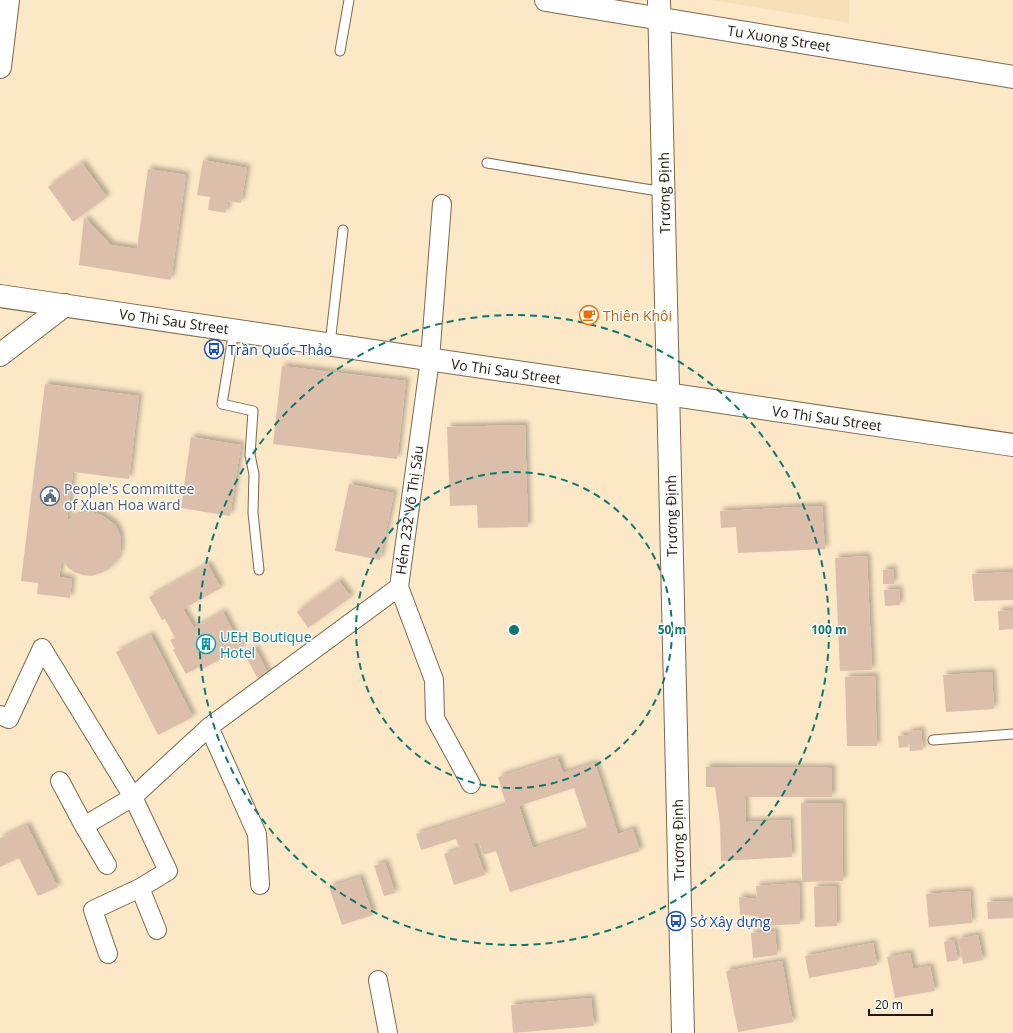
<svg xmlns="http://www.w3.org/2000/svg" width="1013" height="1033" viewBox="0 0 1013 1033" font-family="'Open Sans',sans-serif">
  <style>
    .built { fill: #f7dfb7 }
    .building { fill: #dbbfab; fill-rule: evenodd; filter: url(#shadow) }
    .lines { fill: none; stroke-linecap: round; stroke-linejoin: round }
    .lane-casing { stroke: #7b694b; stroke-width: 11 }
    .street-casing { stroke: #7b694b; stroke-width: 20 }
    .secondary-casing { stroke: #7b694b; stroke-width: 24 }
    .primary-casing { stroke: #7b694b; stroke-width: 24 }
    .lane { stroke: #fff; stroke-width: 9 }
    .street { stroke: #fff; stroke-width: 18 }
    .secondary { stroke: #fff; stroke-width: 22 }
    .primary { stroke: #fff; stroke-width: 22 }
    .ring { fill: none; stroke: #0f766e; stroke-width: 2; stroke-dasharray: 7 5 }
    .labels { text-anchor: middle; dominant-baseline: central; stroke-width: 3; stroke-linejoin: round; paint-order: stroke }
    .street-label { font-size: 14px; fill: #1f180c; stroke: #fff }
    .food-label { font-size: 14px; fill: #c56008; stroke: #fff; text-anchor: start }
    .transit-label { font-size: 14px; fill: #164399; stroke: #fff; text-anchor: start }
    .service-label { font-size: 14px; fill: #4e5e75; stroke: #fff; text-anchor: start }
    .culture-label { font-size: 14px; fill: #0d838f; stroke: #fff; text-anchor: start }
    .centre { fill: #0f766e; stroke: #fff; stroke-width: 2 }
    .ring-label { font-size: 12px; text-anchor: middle; font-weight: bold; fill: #0f766e; stroke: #fff; stroke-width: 3; stroke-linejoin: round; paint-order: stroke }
  </style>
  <defs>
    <filter id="shadow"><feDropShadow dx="3.5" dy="-3.5" stdDeviation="2" flood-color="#0004"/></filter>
  </defs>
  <rect width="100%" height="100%" fill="#fce7c7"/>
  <path class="built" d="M 711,0 L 849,0 L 849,23 L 804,15 Z"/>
  <path class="building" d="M 203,160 L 247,168 L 241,203 L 228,201 L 226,213 L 208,210 L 210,197 L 197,195 Z
    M 82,163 L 107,197 L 73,222 L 48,187 Z
    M 148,169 L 186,175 L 171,280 L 79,265 L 84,217 L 111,245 L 137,249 Z
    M 282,366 L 406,381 L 397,459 L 273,444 Z
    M 45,384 L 139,396 L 129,479 L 73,472 L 67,521 L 74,516 L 83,513 L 92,512 L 101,515 L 109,520 L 116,526 L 120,535 L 121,544 L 120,553 L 116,562 L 109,569 L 101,573 L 92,576 L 83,575 L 74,572 L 67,567 L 62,559 L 59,577 L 72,579 L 70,598 L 37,594 L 38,583 L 21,581 Z
    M 525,425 L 528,527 L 478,528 L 477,505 L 450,506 L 447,427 Z
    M 191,437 L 241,445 L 230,516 L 181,508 Z
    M 349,484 L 394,493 L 380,560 L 335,551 Z
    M 822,506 L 825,549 L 738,553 L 736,527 L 721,528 L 720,511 Z
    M 867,556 L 872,670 L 840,671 L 835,558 Z
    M 208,564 L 221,588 L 183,609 L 194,628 L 223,612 L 242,648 L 200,670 L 199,667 L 186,674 L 173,650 L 175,649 L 170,640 L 175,638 L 165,619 L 162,620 L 149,597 Z
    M 893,569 L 894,584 L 883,584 L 883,570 Z
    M 1013,572 L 1013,600 L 974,601 L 972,574 Z
    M 339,581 L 351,597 L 308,628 L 297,612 Z
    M 899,589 L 900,605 L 885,606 L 884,590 Z
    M 1013,610 L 1013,629 L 999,630 L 998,611 Z
    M 151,635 L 193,717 L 158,735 L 116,652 Z
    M 255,648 L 269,675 L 259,681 L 244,653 Z
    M 992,672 L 994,709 L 946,712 L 943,675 Z
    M 875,676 L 877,746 L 847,746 L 845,677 Z
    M 921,730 L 923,750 L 910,751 L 908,732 Z
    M 907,735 L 908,747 L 899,748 L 898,736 Z
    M 558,758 L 563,773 L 595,763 L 618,834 L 633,829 L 640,851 L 510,892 L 496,851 L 483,855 L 479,841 L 474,843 L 485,875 L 454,885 L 444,854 L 460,849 L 456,839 L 421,850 L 416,834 L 506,805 L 498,777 ZM 574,788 L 588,830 L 533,848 L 519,806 Z
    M 706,767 L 832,768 L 832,797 L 745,797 L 746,822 L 790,820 L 792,857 L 721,861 L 720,824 L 715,787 L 706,787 Z
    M 801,803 L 842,803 L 843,881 L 802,882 Z
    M 27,825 L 58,887 L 38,896 L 19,858 L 0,867 L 0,838 Z
    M 385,862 L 395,893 L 384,896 L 374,866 Z
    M 360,877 L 373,915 L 342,925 L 329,887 Z
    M 799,883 L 800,924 L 758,926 L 756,916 L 740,915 L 739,897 L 757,899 L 756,886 Z
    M 836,886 L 837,926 L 815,927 L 814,887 Z
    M 970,891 L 972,923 L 929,927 L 926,894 Z
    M 1013,901 L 1013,918 L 988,919 L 987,902 Z
    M 775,931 L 777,955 L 753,958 L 751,933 Z
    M 978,935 L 983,960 L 963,964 L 958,939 Z
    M 954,940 L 958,960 L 947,962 L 944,942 Z
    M 873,943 L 877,965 L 809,978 L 805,956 Z
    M 910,953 L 913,969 L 930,966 L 935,991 L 895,998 L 887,957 Z
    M 782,961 L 793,1022 L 738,1032 L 726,971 Z
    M 591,998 L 594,1026 L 513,1033 L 511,1005 Z"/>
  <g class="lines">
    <g class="lane-casing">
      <path id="lane" d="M 340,51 L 349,0
        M 487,163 L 664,192
        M 234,330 L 222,404 L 253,411 L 250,455 L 254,474 L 253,513 L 259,570
        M 330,344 L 343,230
        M 933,740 L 1013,734"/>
    </g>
    <g class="street-casing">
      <path id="street" d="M 399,587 L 434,680 L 435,718 L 471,784
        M 0,715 L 9,719 L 42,648 L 133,797 L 168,871 L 140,888 L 93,910 L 108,954
        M 209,727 L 257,834 L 260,885
        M 60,781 L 84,826
        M 107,865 L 84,826 L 133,797 L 209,727 L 399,587 L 430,359 L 442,204
        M 140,888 L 157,930
        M 378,980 L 388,1033"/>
    </g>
    <g class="secondary-casing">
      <path id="secondary" d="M 546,0 L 1013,77
        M 659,0 L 683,1033
        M 0,67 L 8,0"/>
    </g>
    <g class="primary-casing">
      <path id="primary" d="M 0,296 L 1013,445
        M 0,355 L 65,305"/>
    </g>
    <use href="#lane" class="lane"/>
    <use href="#street" class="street"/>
    <use href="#secondary" class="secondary"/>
    <use href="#primary" class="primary"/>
  </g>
  <g class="ring">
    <circle cx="514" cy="630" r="158"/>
    <circle cx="514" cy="630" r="315"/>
  </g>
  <defs>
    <g id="cafe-ring" transform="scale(1)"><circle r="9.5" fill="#fff" stroke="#e8710a" stroke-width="1.5"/><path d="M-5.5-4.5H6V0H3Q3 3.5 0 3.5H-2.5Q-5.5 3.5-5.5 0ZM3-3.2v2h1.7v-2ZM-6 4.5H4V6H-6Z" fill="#e8710a"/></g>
    <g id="bus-ring" transform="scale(1)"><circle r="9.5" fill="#fff" stroke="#1a4fb4" stroke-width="1.5"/><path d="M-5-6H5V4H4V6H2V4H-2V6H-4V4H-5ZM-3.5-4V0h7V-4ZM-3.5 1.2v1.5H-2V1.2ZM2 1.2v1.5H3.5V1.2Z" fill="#1a4fb4"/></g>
    <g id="civic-ring" transform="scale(1)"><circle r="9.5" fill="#fff" stroke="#5c6f8a" stroke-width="1.5"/><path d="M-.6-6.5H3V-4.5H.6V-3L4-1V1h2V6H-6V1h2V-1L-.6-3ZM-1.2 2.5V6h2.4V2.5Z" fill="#5c6f8a"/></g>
    <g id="building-ring" transform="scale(1)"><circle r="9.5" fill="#fff" stroke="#0f9aa8" stroke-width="1.5"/><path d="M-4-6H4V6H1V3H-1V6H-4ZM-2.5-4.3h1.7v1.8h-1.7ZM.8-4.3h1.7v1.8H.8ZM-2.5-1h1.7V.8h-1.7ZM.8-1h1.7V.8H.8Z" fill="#0f9aa8"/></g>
  </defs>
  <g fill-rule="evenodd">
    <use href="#cafe-ring" x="589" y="315"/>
    <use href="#bus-ring" x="214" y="349"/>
    <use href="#civic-ring" x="50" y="496"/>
    <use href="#building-ring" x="206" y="644"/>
    <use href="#bus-ring" x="676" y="921"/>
  </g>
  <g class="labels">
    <g class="street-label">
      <text transform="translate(779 38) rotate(9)">Tu Xuong Street</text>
      <text transform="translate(664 193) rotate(-91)">Trương Định</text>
      <text transform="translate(174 321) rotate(8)">Vo Thi Sau Street</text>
      <text transform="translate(506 371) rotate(8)">Vo Thi Sau Street</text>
      <text transform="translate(827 418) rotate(8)">Vo Thi Sau Street</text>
      <text transform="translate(409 510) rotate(-82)">Hẻm 232 Võ Thị Sáu</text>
      <text transform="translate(671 516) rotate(-91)">Trương Định</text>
      <text transform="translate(678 840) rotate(-91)">Trương Định</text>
    </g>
    <g class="food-label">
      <text x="603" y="315">Thiên Khôi</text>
    </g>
    <g class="transit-label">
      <text x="228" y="349">Trần Quốc Thảo</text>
      <text x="690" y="921">Sở Xây dựng</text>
    </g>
    <g class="service-label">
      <text x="64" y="488">People's Committee<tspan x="64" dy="16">of Xuan Hoa ward</tspan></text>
    </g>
    <g class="culture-label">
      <text x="220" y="636">UEH Boutique<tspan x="220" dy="16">Hotel</tspan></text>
    </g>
  </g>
  <circle cx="514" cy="630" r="6" class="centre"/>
  <g class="ring-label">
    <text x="672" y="634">50 m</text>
    <text x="829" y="634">100 m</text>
  </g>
  <path d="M869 1009v6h63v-6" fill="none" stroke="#1f180c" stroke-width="2"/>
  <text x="875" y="1009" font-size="12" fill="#1f180c" stroke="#ffffff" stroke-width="3" paint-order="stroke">20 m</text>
</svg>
